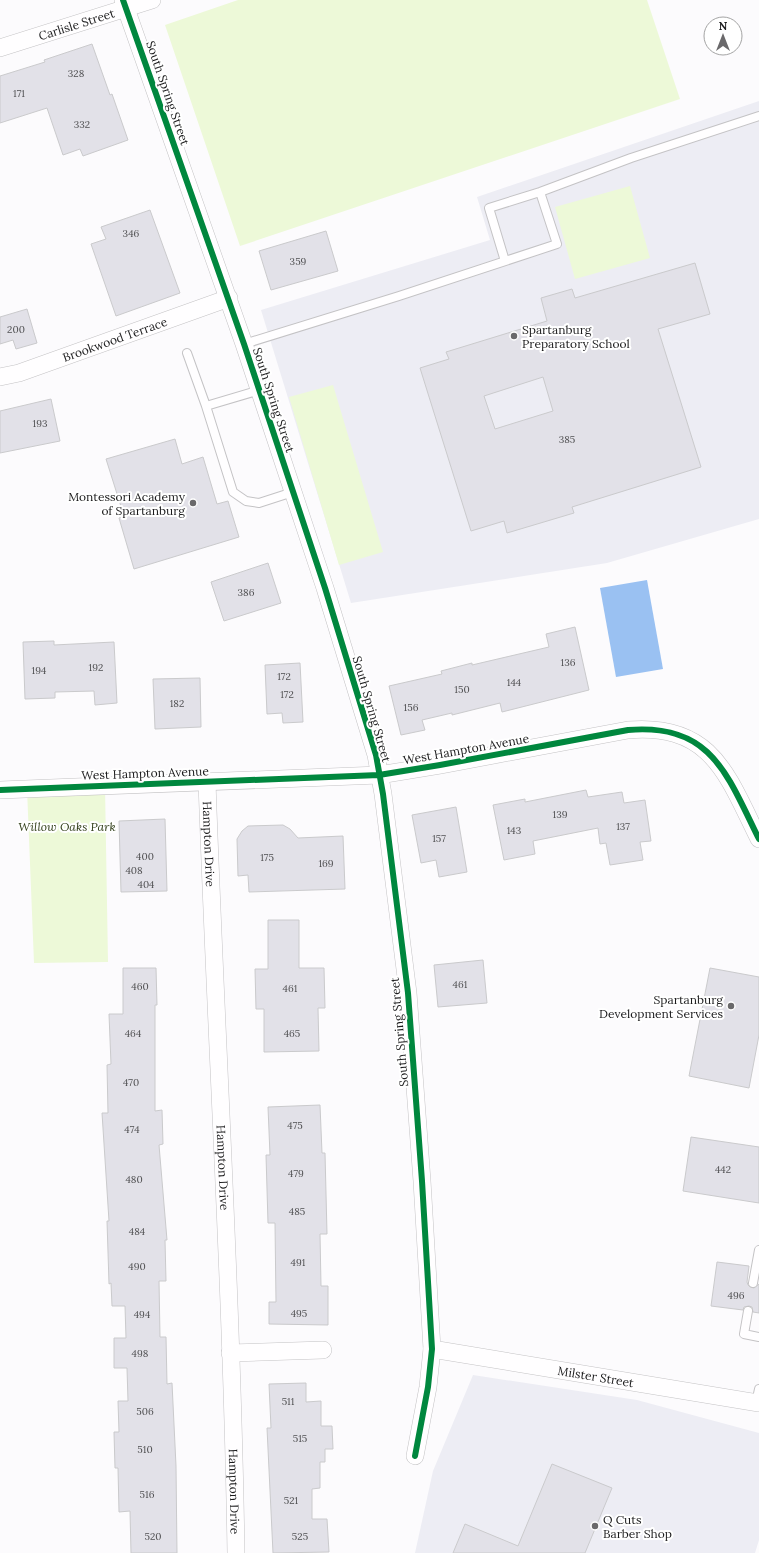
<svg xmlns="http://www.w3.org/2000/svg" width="759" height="1553" viewBox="0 0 759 1553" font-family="Lora,serif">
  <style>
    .built { fill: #ededf4 }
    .green { fill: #edf9d8 }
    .water { fill: #9ac1f2 }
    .building { fill: #e2e1e8; stroke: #cacacc; fill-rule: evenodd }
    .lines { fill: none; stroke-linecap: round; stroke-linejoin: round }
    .service-casing { stroke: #c4c3c5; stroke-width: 10 }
    .minor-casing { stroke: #c4c3c5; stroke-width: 18 }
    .service { stroke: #fffeff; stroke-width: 8 }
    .minor { stroke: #fffeff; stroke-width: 17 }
    .cycleway-casing { stroke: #fff; stroke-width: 8 }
    .cycleway { stroke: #00873e; stroke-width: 6 }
    .poi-dot { fill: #6a696b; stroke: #fff; stroke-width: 1.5 }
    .labels { text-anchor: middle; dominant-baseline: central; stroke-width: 4; stroke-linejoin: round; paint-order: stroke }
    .number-label { font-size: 10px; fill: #505052 }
    .street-label { font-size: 12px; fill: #1b1b1c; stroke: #fff }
    .poi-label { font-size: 12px; fill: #1b1b1c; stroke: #fff; text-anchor: start }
    .park-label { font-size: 12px; font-style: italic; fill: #313e19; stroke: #fff }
  </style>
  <rect width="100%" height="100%" fill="#fcfbfd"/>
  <path class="built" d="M 759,101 L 759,519 L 607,563 L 351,603 L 261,310 L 490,240 L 477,197 Z
    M 473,1375 L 637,1400 L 759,1433 L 759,1540 L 755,1553 L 415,1553 L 433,1471 Z"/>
  <path class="green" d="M 238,0 L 647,0 L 680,99 L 240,246 L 165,25 Z
    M 630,186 L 650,258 L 575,279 L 555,207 Z
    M 333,385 L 383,552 L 339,565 L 289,397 Z
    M 105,786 L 108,962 L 34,963 L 27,789 Z"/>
  <path class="water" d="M 647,580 L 663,669 L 616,677 L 600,588 Z"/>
  <path class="building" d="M 92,44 L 110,95 L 112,94 L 128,140 L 83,156 L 80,149 L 63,155 L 47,108 L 0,123 L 0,76 L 45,62 L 44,60 Z
    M 150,210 L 180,293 L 116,316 L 91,244 L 106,239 L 101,227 Z
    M 326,231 L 338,271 L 271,290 L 259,251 Z
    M 695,263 L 710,314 L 658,329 L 701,467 L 572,507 L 574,513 L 507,533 L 504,521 L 471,531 L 420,368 L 449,359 L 446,352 L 547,321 L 541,298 L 572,289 L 575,298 ZM 543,377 L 553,411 L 495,429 L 484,396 Z
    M 27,309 L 37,343 L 16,349 L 13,340 L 0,344 L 0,317 Z
    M 51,399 L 60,441 L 0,453 L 0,411 Z
    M 175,439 L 182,464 L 203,457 L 217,504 L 228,501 L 239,537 L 134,569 L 119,518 L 124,516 L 106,459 Z
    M 268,563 L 281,603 L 224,621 L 211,582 Z
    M 575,627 L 589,690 L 502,712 L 500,703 L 452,715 L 452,713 L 422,720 L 425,730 L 401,735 L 389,686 L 442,674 L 441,671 L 472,663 L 472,665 L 549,647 L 546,634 Z
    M 54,641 L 54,645 L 114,642 L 117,703 L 95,705 L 94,691 L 55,692 L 55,698 L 25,699 L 23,642 Z
    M 300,663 L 303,722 L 283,723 L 282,713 L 267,714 L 265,665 Z
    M 200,678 L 201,727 L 155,729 L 153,679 Z
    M 586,790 L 588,797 L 622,792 L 624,803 L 645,800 L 651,841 L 640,842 L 643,860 L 610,865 L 606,843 L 600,844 L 598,828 L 533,841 L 535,854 L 504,860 L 493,805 L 525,799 L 525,802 Z
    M 456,807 L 467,872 L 439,877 L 436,860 L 421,863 L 412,815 Z
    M 165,819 L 167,891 L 121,892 L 119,821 Z
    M 283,825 L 290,829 L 298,838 L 343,836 L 345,889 L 249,892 L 248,875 L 238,876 L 237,839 L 242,831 L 248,826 Z
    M 268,920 L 299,920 L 299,968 L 324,968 L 325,1008 L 318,1008 L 319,1051 L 264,1052 L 264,1009 L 256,1009 L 255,969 L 268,969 Z
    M 483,960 L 487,1003 L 438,1007 L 434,965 Z
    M 123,968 L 156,968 L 157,1005 L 155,1005 L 155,1111 L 162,1110 L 163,1144 L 159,1145 L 167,1240 L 165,1240 L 166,1281 L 159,1281 L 160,1337 L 166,1337 L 167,1384 L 172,1383 L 176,1466 L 177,1553 L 131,1553 L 130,1511 L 119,1512 L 118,1468 L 115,1468 L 114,1432 L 119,1432 L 118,1401 L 128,1401 L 127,1368 L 114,1368 L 114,1338 L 126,1338 L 125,1306 L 112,1306 L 111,1283 L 109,1284 L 108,1252 L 107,1221 L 109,1221 L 102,1113 L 108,1113 L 107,1065 L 111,1064 L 109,1014 L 123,1014 Z
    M 710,968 L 759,977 L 759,1035 L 749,1088 L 689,1076 Z
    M 320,1105 L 322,1153 L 325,1153 L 327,1234 L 320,1234 L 321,1286 L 328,1286 L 328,1325 L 269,1324 L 269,1302 L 276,1302 L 275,1223 L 268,1223 L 266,1155 L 270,1155 L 268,1107 Z
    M 691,1137 L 759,1147 L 759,1203 L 683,1191 Z
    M 717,1262 L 749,1266 L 747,1282 L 748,1285 L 750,1287 L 754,1288 L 759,1284 L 759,1313 L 753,1312 L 752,1307 L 749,1306 L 744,1307 L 743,1310 L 711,1306 Z
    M 306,1383 L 306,1402 L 321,1401 L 321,1426 L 332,1426 L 333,1449 L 325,1449 L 325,1462 L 320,1462 L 320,1488 L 312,1489 L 312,1519 L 327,1519 L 329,1552 L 273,1553 L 267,1428 L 271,1428 L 269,1384 Z
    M 552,1464 L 612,1488 L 585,1553 L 453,1553 L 465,1524 L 518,1546 Z"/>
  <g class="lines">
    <g class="service-casing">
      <path id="service" d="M 505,261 L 489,208 L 540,192 L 631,158 L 759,116
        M 244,344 L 399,296 L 557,244 L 540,192
        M 187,353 L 206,406
        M 260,390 L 206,406 L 233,492 L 246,501 L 259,503 L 293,492
        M 753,1283 L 759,1250
        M 748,1311 L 744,1334 L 759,1337
        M 756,1403 L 759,1389"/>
    </g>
    <g class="minor-casing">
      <g id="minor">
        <path d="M 123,0 L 244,344 L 325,588 L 376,755 L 383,794 L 408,993 L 422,1181 L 432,1349 L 428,1387 L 415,1456"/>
        <path id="s1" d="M 0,48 L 152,0"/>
        <path id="s2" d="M 0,377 L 19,373 L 229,298"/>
        <path id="s3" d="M 207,782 C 216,1039 232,1296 236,1553"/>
        <path d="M 0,790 L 379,775 L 440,765 L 628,730 C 712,723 727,775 759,839"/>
        <path id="s4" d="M 432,1349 L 759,1403"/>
        <path d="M 230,1353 L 323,1350"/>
      </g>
    </g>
    <use href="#service" class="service"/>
    <use href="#minor" class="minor"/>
    <g class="cycleway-casing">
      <path id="cycleway" d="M 123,0 L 244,344 L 325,588 L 376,755 L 383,794 L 408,993 L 422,1181 L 432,1349 L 428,1387 L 415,1456
        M 0,790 L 379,775 L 440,765 L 628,730 C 712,723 727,775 759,839"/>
    </g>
    <use href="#cycleway" class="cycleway"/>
  </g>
  <g class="poi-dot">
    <circle cx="514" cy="336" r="4"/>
    <circle cx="193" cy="503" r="4"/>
    <circle cx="731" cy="1006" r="4"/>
    <circle cx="595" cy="1526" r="4"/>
  </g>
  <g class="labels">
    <g class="number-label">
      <text x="76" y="73">328</text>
      <text x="19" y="93">171</text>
      <text x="82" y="124">332</text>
      <text x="131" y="233">346</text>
      <text x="298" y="261">359</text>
      <text x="16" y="329">200</text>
      <text x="40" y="423">193</text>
      <text x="567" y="439">385</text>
      <text x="246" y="592">386</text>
      <text x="568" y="662">136</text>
      <text x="96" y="667">192</text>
      <text x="39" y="670">194</text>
      <text x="284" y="676">172</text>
      <text x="514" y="682">144</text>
      <text x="462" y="689">150</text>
      <text x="287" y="694">172</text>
      <text x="177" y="703">182</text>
      <text x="411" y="707">156</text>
      <text x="560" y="814">139</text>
      <text x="623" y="826">137</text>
      <text x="514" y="830">143</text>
      <text x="439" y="838">157</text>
      <text x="145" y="856">400</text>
      <text x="267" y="857">175</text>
      <text x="326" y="863">169</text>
      <text x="134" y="870">408</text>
      <text x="146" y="884">404</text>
      <text x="460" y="984">461</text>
      <text x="140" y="986">460</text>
      <text x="290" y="988">461</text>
      <text x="133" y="1033">464</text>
      <text x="292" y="1033">465</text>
      <text x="131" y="1082">470</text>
      <text x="295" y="1125">475</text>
      <text x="132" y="1129">474</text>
      <text x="723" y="1169">442</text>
      <text x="296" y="1173">479</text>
      <text x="134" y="1179">480</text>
      <text x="297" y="1211">485</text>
      <text x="137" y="1231">484</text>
      <text x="298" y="1262">491</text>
      <text x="137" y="1266">490</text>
      <text x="736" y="1295">496</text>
      <text x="299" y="1313">495</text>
      <text x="142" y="1314">494</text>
      <text x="140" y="1353">498</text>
      <text x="288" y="1401">511</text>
      <text x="145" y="1411">506</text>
      <text x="300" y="1438">515</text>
      <text x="145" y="1449">510</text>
      <text x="147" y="1494">516</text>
      <text x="291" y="1500">521</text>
      <text x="153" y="1536">520</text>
      <text x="300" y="1536">525</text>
    </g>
    <g class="street-label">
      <text stroke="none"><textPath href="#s1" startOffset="80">Carlisle Street</textPath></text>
      <text transform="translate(168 93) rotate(71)">South Spring Street</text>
      <text stroke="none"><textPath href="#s2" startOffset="121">Brookwood Terrace</textPath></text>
      <text transform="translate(274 400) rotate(72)">South Spring Street</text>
      <text transform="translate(372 709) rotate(74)">South Spring Street</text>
      <text transform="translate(466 749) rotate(-10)">West Hampton Avenue</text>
      <text transform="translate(145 773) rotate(-2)">West Hampton Avenue</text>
      <text stroke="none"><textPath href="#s3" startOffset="62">Hampton Drive</textPath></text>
      <text transform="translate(399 1032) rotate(-95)">South Spring Street</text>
      <text stroke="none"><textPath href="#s3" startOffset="386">Hampton Drive</textPath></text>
      <text stroke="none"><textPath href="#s4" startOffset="166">Milster Street</textPath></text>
      <text stroke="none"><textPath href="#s3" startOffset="710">Hampton Drive</textPath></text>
    </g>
    <g class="poi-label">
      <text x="522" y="329">Spartanburg<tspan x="522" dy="14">Preparatory School</tspan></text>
      <text x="185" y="496" text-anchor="end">Montessori Academy<tspan x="185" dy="14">of Spartanburg</tspan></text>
      <text x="723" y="999" text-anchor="end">Spartanburg<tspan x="723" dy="14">Development Services</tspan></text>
      <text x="603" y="1519">Q Cuts<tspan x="603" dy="14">Barber Shop</tspan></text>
    </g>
    <g class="park-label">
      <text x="67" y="826">Willow Oaks Park</text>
    </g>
  </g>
  <g transform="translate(723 36)"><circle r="19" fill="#ffffff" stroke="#a4a4a4"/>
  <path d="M0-3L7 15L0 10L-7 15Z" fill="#6a696b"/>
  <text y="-6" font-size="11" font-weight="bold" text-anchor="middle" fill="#1b1b1c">N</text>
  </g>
</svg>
